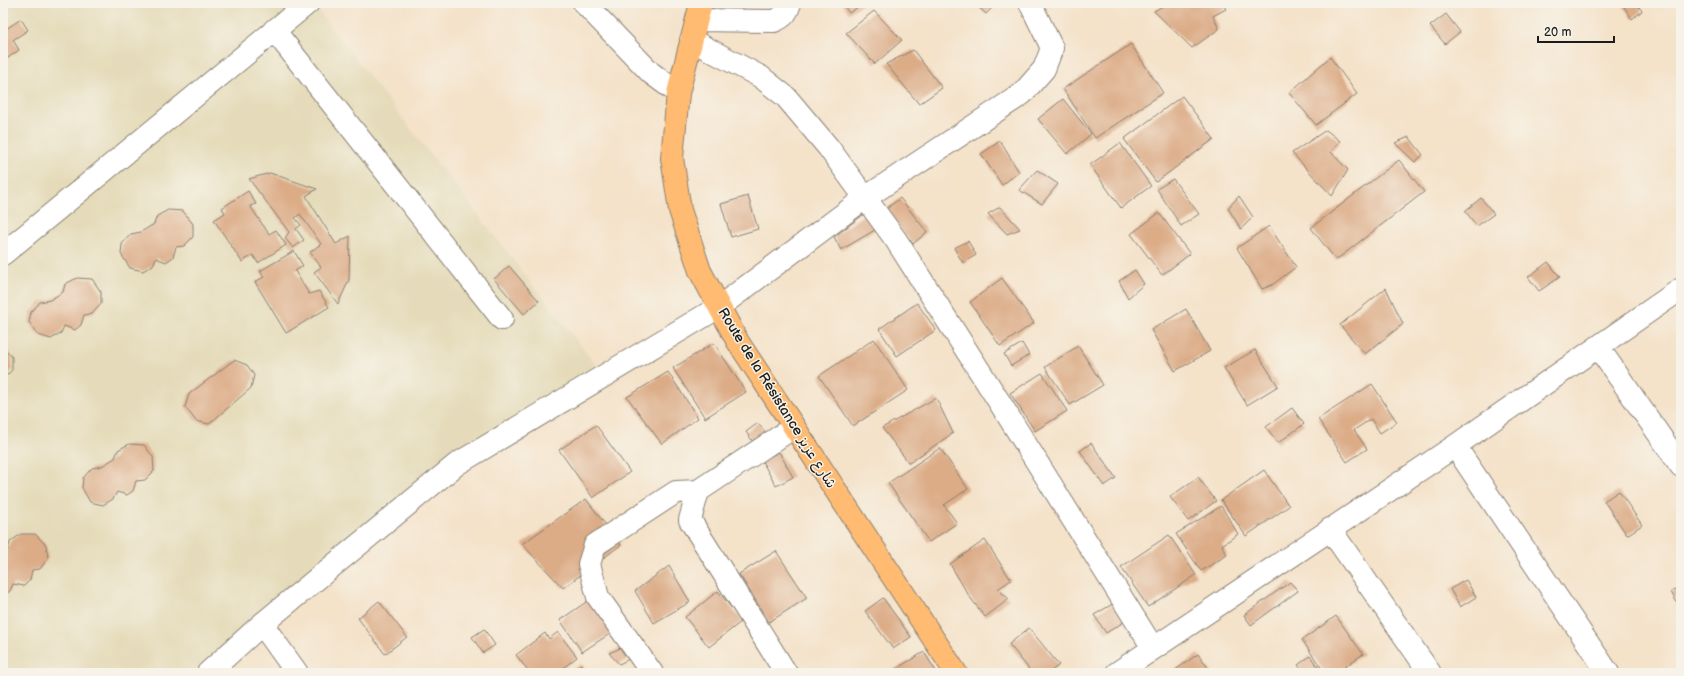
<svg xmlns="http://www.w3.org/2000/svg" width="1684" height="676" viewBox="0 0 1684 676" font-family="'Balsamiq Sans','Playpen Sans Arabic',sans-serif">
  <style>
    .built { fill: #e5dbba }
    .building { fill: #dcac87 }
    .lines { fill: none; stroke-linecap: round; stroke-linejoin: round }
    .minor-casing { stroke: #887f72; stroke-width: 24 }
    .major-casing { stroke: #887f72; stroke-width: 24 }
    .minor { stroke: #fff; stroke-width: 22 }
    .major { stroke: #ffbb71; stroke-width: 22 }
    .labels { text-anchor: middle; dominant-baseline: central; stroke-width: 3; stroke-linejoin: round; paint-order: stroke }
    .street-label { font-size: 14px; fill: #1c1c1c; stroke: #f7f3e8 }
  </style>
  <rect width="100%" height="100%" fill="#f7f3e8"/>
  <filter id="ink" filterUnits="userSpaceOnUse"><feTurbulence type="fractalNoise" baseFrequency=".025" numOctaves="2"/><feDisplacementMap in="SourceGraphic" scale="8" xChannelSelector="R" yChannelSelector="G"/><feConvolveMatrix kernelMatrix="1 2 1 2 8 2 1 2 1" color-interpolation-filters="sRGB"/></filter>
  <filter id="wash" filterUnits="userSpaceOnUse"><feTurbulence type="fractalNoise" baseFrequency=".012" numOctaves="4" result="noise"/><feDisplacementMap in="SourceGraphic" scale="16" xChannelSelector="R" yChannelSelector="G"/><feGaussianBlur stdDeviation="0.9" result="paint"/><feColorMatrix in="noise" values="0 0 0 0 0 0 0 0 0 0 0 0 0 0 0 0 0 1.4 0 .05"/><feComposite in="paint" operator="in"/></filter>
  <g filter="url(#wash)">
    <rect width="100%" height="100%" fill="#f4e2c9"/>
    <path class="built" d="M 3,3 L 312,3 L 599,369 L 191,673 L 3,673 Z"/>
    <g id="blocks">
      <path class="building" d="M 842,3 L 864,3 L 849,13 Z
        M 974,3 L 997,3 L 986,14 Z
        M 1168,3 L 1222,3 L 1226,9 L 1213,16 L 1219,29 L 1192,48 L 1154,11 Z
        M 1629,3 L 1636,3 L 1642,11 L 1632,19 L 1624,7 Z
        M 874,11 L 902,40 L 875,64 L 846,33 Z
        M 1446,14 L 1460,32 L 1445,44 L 1430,26 Z
        M 21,19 L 28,30 L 13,40 L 19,50 L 5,60 L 3,57 L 3,31 Z
        M 1131,44 L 1163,93 L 1095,138 L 1063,89 Z
        M 913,50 L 942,88 L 919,104 L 886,64 Z
        M 1330,57 L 1357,94 L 1316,125 L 1289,93 Z
        M 1182,96 L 1214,139 L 1156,182 L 1124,139 Z
        M 1063,99 L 1091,134 L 1067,154 L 1038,119 Z
        M 1326,130 L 1340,141 L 1331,152 L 1348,170 L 1332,196 L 1292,153 Z
        M 1409,137 L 1423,155 L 1415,162 L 1395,143 Z
        M 1000,141 L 1019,172 L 1002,185 L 981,154 Z
        M 1120,143 L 1151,186 L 1121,208 L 1090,165 Z
        M 1399,160 L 1424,192 L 1336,260 L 1311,228 Z
        M 1037,170 L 1058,184 L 1042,204 L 1019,190 Z
        M 270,173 L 317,189 L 306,196 L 336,244 L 350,236 L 349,280 L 338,304 L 314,272 L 321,267 L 310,252 L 321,244 L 300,214 L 295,218 L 301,225 L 296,229 L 304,240 L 293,248 L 285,238 L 289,232 L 249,179 Z
        M 1173,179 L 1199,214 L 1181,226 L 1157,189 Z
        M 248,191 L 256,204 L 250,206 L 269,234 L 276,230 L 286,245 L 258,263 L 253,255 L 242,262 L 214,220 L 225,213 L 222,208 Z
        M 748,196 L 758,229 L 731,237 L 721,204 Z
        M 1239,196 L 1253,217 L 1241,229 L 1228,208 Z
        M 900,198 L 927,232 L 913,244 L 885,210 Z
        M 1481,198 L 1494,214 L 1477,226 L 1465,211 Z
        M 1000,207 L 1020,229 L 1007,234 L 988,214 Z
        M 168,210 L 183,211 L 193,224 L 193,237 L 184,246 L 176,247 L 173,257 L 166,262 L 156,258 L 153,265 L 143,271 L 130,268 L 121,254 L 122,244 L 131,234 L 141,232 L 154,224 L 157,216 Z
        M 868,211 L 880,227 L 841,250 L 834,237 Z
        M 1159,213 L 1190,254 L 1162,275 L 1131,234 Z
        M 1269,226 L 1296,267 L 1272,285 L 1262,289 L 1237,248 Z
        M 968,241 L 976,255 L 963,263 L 954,248 Z
        M 294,251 L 303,266 L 295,271 L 309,294 L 319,291 L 329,307 L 286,333 L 255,282 L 264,277 L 260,271 Z
        M 1548,262 L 1560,277 L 1539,291 L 1528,277 Z
        M 509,266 L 539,301 L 524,314 L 494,279 Z
        M 1135,270 L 1144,284 L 1128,298 L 1119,281 Z
        M 77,278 L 92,279 L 101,292 L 101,304 L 92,314 L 84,315 L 81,325 L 75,330 L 64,326 L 61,333 L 51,339 L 38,335 L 29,322 L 31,312 L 40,302 L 50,300 L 63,292 L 65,284 Z
        M 1002,278 L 1034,323 L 1000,346 L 970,302 Z
        M 1386,288 L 1403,324 L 1365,354 L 1340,325 Z
        M 917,303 L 936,330 L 897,356 L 879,329 Z
        M 1186,309 L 1210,351 L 1175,371 L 1151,330 Z
        M 874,339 L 908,390 L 853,426 L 819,376 Z
        M 714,343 L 746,392 L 705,418 L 673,368 Z
        M 1022,343 L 1029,355 L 1011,366 L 1004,354 Z
        M 3,346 L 12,357 L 12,370 L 3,379 Z
        M 1078,346 L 1103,385 L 1070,405 L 1045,367 Z
        M 1255,350 L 1278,386 L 1247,405 L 1224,368 Z
        M 234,360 L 247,365 L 254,375 L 251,388 L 209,424 L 196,421 L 185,407 L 189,394 Z
        M 668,372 L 698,418 L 662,444 L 627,397 Z
        M 1042,373 L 1067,411 L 1035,431 L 1010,393 Z
        M 1372,384 L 1397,422 L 1380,433 L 1371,419 L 1354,430 L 1367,449 L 1347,462 L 1318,419 Z
        M 936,398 L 953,433 L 909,463 L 882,428 Z
        M 1292,408 L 1304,424 L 1278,443 L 1266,427 Z
        M 758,423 L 769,437 L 756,446 L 746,432 Z
        M 596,425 L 630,472 L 593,498 L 559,450 Z
        M 1091,443 L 1116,478 L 1104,486 L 1080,451 Z
        M 129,444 L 144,445 L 153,457 L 154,471 L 145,480 L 136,481 L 133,491 L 127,495 L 117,492 L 113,499 L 103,505 L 90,502 L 82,488 L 83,478 L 92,468 L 102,466 L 115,458 L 118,450 Z
        M 940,448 L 968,489 L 944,505 L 957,523 L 929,542 L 888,483 Z
        M 779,452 L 793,477 L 776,486 L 762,461 Z
        M 1264,470 L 1289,506 L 1246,536 L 1221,500 Z
        M 1198,477 L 1216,501 L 1188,521 L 1170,497 Z
        M 1619,491 L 1642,525 L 1627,535 L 1604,501 Z
        M 586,499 L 621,545 L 563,588 L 522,544 Z
        M 1221,506 L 1238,534 L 1222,545 L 1227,555 L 1201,571 L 1176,534 Z
        M 21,534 L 35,534 L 46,545 L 48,558 L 40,569 L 32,570 L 30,580 L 24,586 L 13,584 L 10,591 L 3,596 L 3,553 L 8,550 L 10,542 Z
        M 1169,535 L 1196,575 L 1148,607 L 1121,567 Z
        M 985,540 L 1011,580 L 998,589 L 1009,599 L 985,617 L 969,596 L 950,564 Z
        M 776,551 L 807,598 L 769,622 L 739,574 Z
        M 669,566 L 690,602 L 654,623 L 635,591 Z
        M 1466,580 L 1476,597 L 1460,607 L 1450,589 Z
        M 1290,582 L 1298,591 L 1251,625 L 1244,615 Z
        M 1681,586 L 1681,607 L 1680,608 L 1671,592 Z
        M 718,591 L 742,621 L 709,647 L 685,617 Z
        M 592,598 L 614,631 L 582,652 L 560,620 Z
        M 883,598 L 911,637 L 893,649 L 865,611 Z
        M 379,601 L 407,637 L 385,654 L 358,618 Z
        M 1116,602 L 1127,620 L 1106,633 L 1094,615 Z
        M 1336,616 L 1363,654 L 1336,673 L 1325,673 L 1302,640 Z
        M 1029,628 L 1059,665 L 1049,673 L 1032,673 L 1009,644 Z
        M 484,629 L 495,645 L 483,653 L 472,637 Z
        M 558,632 L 577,657 L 557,673 L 530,673 L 516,655 L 545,633 L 549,639 Z
        M 623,647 L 629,659 L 619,664 L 609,653 Z
        M 924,652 L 937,673 L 889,673 Z
        M 1198,654 L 1212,673 L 1171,673 Z
        M 1310,656 L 1321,671 L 1318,673 L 1304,673 L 1298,665 Z
        M 581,664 L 588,673 L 569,673 Z"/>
    </g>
  </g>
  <g filter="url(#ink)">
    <use href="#blocks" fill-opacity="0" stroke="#887f72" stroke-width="1"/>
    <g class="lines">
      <g class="minor-casing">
        <path id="minor" d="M 584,3 L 651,73 L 678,93
          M 697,20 L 774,21 C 784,17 787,13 790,3
          M 274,30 L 502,319
          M 691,40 L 761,77 L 786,97 L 828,147 L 896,240 L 1000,403 L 1153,648
          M 3,254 L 308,3
          M 1598,347 L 1681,466
          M 1455,446 L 1608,673
          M 1330,529 L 1430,673
          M 262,624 L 297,673
          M 208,673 L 262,624 L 457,464 L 719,307 L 865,198 L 1022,94 L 1044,69 L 1052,48 L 1030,3
          M 652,673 L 598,597 L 589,564 L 595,545 L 676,492 L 698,491
          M 786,673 L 690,520 L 698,491 L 794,427
          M 1117,673 L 1455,446 L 1681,289"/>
      </g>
      <g class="major-casing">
        <path id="major" d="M 701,3 L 678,93 L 672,158 L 680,210 L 700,271 L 738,342 L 956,673"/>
      </g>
      <use href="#minor" class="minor"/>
      <use href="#major" class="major"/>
    </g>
  </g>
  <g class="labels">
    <g class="street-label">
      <text transform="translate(777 398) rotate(58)">Route de la Résistance شارع عزيز</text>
    </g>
  </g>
  <rect width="1684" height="676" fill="none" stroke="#f7f3e8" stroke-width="16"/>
  <path d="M1538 36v6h76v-6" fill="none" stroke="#1c1c1c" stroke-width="2"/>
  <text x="1544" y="36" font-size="12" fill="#1c1c1c" stroke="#f7f3e8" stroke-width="3" paint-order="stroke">20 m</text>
</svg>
